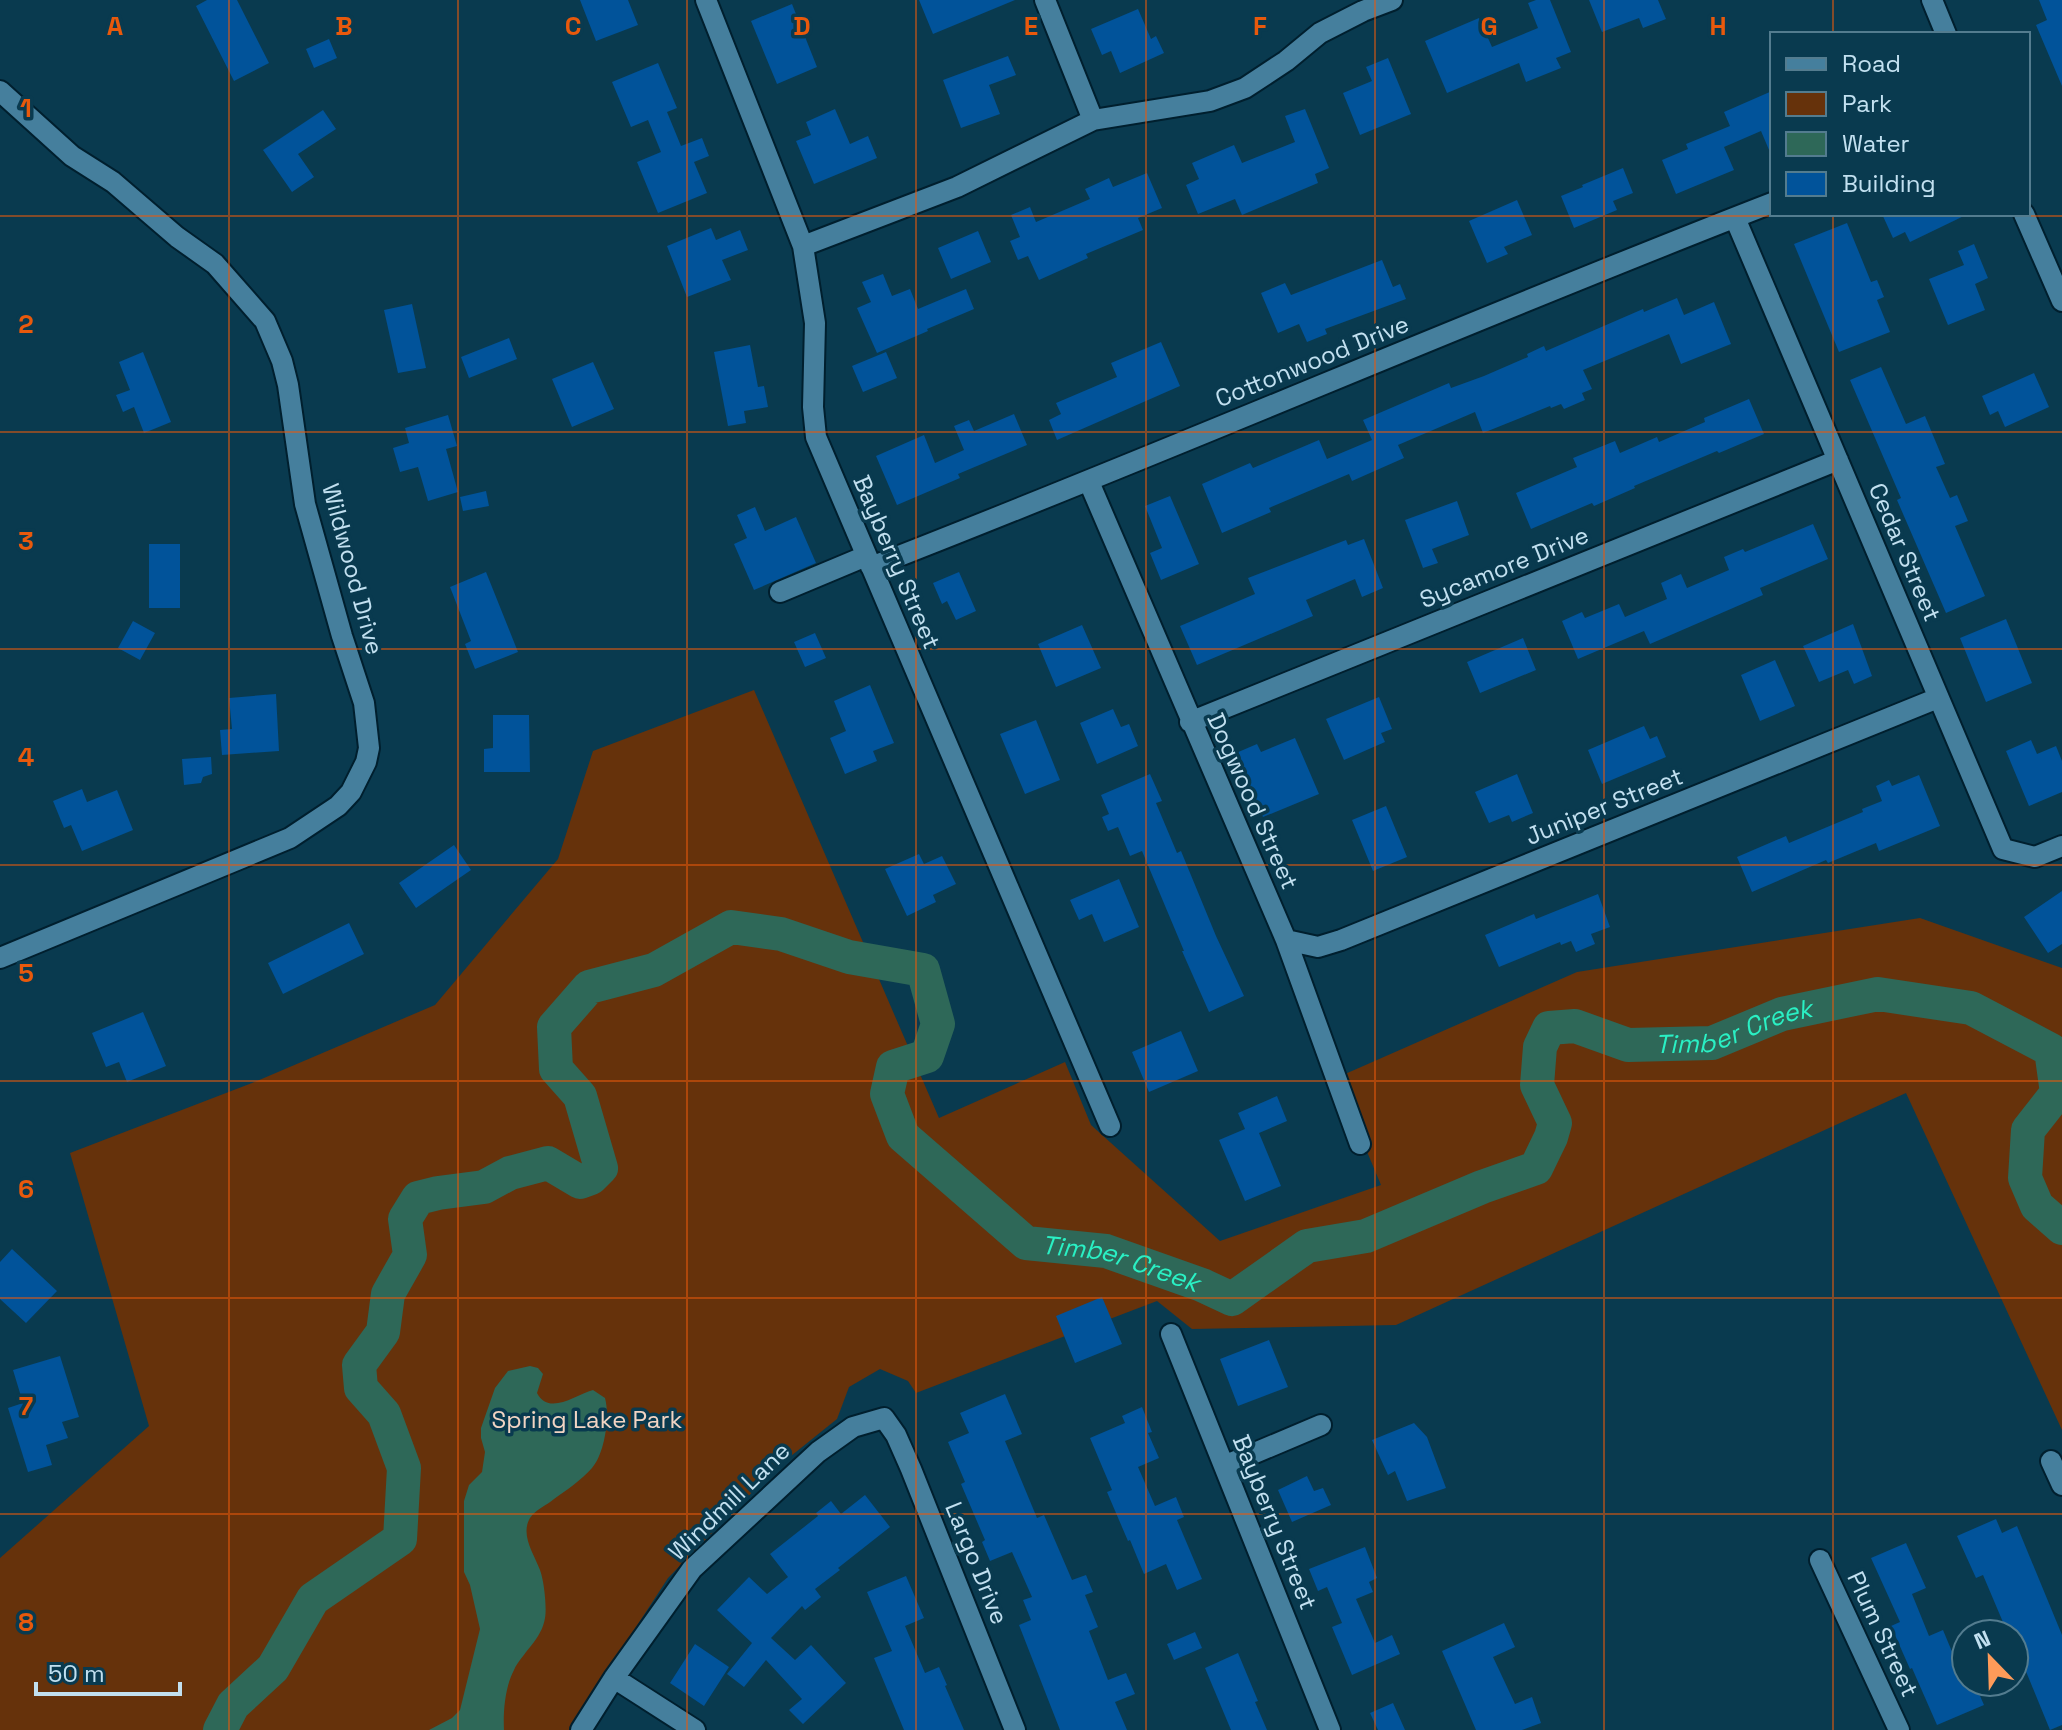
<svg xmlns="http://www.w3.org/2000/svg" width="2062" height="1730" viewBox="0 0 2062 1730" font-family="'Space Grotesk',sans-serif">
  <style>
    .green { fill: #66320b }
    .water { fill: #2e6858 }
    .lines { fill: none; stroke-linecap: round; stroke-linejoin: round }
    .river { stroke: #2e6858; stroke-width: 34 }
    .building { fill: #01539a }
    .minor-casing { stroke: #001f2e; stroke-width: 24 }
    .minor { stroke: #457f9d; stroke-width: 20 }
    .grid { fill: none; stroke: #e8590c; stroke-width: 2; stroke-opacity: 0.55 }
    .labels { text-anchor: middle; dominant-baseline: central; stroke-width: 7; stroke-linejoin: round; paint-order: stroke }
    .street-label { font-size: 24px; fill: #c2e0f0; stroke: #093a4f }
    .park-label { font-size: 24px; fill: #f1d4c3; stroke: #093a4f }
    .water-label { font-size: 26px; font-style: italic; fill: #2af0c4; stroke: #093a4f }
    .grid-label { font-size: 26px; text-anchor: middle; font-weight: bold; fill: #e8590c; stroke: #093a4f; stroke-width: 7; stroke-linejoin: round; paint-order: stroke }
  </style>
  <rect width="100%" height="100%" fill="#093a4f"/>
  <path class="green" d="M 754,690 L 939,1118 L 1065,1062 L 1091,1125 L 1220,1241 L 1381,1185 L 1336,1078 L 1577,972 L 1920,918 L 2062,968 L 2062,1430 L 1906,1093 L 1396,1325 L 1192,1329 L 1157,1301 L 916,1393 L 908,1381 L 880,1369 L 849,1387 L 837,1419 L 776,1468 L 668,1578 L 569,1730 L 0,1730 L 0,1558 L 149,1426 L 70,1153 L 252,1083 L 435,1005 L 558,859 L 593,751 Z"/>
  <path class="water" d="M 530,1366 L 538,1368 L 543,1374 L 537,1393 C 549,1416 575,1395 593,1390 L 605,1398 C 610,1416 605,1453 592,1468 C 581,1480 567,1490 554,1499 C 547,1505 535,1510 530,1518 C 520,1535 534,1554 540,1570 C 544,1580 547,1608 545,1618 C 542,1639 522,1653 514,1670 C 505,1687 503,1712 504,1730 L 429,1730 L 452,1718 L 460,1710 L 480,1629 L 470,1585 L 464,1572 L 464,1501 L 469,1485 L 482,1472 L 485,1452 L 481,1438 L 481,1428 L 495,1388 L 508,1371 Z"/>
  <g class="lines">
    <path class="river" id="s1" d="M 220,1730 L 233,1705 L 273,1668 L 313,1599 L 400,1539 L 404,1468 L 384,1414 L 361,1388 L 359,1365 L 383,1332 L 388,1294 L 410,1255 L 405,1219 L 418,1198 L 438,1193 L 484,1187 L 510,1173 L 548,1163 L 580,1182 L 591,1178 L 601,1168 L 580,1096 L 556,1069 L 554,1027 L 589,987 L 654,970 L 731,927 L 781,934 L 849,957 L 923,970 L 938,1024 L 927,1056 L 893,1067 L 887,1094 L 903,1136 L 1026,1243 L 1106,1251 L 1202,1285 L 1232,1299 L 1307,1246 L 1366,1236 L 1482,1187 L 1536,1168 L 1551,1137 L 1555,1123 L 1537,1085 L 1540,1047 L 1549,1028 L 1575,1026 L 1628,1045 L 1712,1043 L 1782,1014 L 1878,994 L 1971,1008 L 2051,1050 L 2057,1093 L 2028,1130 L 2025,1178 L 2037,1206 L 2062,1228"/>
  </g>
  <path class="building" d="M 207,0 L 237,0 L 269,63 L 234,81 L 196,6 Z
    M 580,0 L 628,0 L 638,25 L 596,41 Z
    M 919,0 L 1015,0 L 933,34 Z
    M 1536,0 L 1550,0 L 1571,52 L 1556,58 L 1561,68 L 1526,82 L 1519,63 L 1447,93 L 1425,41 L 1479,18 L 1492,47 L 1538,28 L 1528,3 Z
    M 1589,0 L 1658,0 L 1666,19 L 1643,28 L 1639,18 L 1602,32 Z
    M 2039,0 L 2062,0 L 2062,86 L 2036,25 L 2047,20 Z
    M 792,4 L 817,67 L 777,84 L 751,21 Z
    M 1138,9 L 1151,39 L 1156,36 L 1164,53 L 1120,73 L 1111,51 L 1102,55 L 1091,29 Z
    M 329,39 L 337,58 L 314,68 L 306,49 Z
    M 1008,56 L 1016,75 L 989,85 L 1000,114 L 961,128 L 943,80 Z
    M 1388,58 L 1411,114 L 1360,135 L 1343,93 L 1372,81 L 1366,67 Z
    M 658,63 L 677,108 L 667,112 L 681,146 L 702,138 L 709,156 L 694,162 L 707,193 L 658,213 L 637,162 L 661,152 L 648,120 L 631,127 L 612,82 Z
    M 1772,91 L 1772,157 L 1761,131 L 1724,147 L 1734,170 L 1676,194 L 1662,160 L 1688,149 L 1686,144 L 1730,126 L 1724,112 Z
    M 835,109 L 850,144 L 868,136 L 877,158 L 814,184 L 796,141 L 811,135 L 806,122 Z
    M 1305,109 L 1329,168 L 1315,174 L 1318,183 L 1242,215 L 1235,199 L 1198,214 L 1186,185 L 1199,179 L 1192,163 L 1234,145 L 1242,163 L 1295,142 L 1285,116 Z
    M 323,110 L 336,129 L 298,154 L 314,177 L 292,192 L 263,150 Z
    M 1623,168 L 1633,193 L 1613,201 L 1617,210 L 1574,228 L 1561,196 L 1583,187 L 1582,185 Z
    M 1147,173 L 1162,208 L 1138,218 L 1143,230 L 1086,254 L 1088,258 L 1039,280 L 1028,256 L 1018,260 L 1010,241 L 1020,237 L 1011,215 L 1030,207 L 1036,222 L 1090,199 L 1085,189 L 1109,178 L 1113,187 Z
    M 1517,200 L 1532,235 L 1504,247 L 1508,254 L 1487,263 L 1469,221 Z
    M 1882,214 L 1968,214 L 1910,242 L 1905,232 L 1893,238 Z
    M 1847,223 L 1871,282 L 1877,280 L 1884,297 L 1877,300 L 1890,332 L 1839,352 L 1794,244 Z
    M 711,228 L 716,240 L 740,230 L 748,250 L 722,260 L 731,280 L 687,297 L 667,246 Z
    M 978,231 L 991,262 L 951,279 L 938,248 Z
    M 1974,244 L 1988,278 L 1975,284 L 1985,310 L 1948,325 L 1929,279 L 1964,265 L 1958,251 Z
    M 1382,260 L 1393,287 L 1400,284 L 1406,299 L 1325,329 L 1327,334 L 1307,342 L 1299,324 L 1278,333 L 1261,293 L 1285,283 L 1291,295 Z
    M 883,274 L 892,296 L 910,289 L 918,309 L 966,289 L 974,309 L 927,329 L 928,331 L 877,353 L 857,308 L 871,302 L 862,282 Z
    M 1677,298 L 1684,315 L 1714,302 L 1731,344 L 1681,364 L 1669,334 L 1583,370 L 1592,389 L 1582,393 L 1585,400 L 1564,409 L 1561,404 L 1551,408 L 1550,406 L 1483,433 L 1475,412 L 1398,445 L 1404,458 L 1352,481 L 1349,474 L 1269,508 L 1271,512 L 1222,533 L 1202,484 L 1250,463 L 1253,468 L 1319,440 L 1327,459 L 1372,440 L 1363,420 L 1449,383 L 1451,388 L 1484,376 L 1528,357 L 1527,354 L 1544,346 L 1546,351 L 1643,309 L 1644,312 Z
    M 412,304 L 426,368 L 398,373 L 384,310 Z
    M 509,338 L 517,359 L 469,378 L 461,357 Z
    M 1161,342 L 1180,386 L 1057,440 L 1049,420 L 1061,414 L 1056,403 L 1117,377 L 1111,363 Z
    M 750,345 L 758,387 L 764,386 L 768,407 L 744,411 L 746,423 L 728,426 L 714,352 Z
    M 143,352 L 171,422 L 144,433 L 134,407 L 123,412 L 116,395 L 130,390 L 119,362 Z
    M 886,352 L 897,378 L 863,392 L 852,366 Z
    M 593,362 L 614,409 L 572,427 L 552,379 Z
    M 1881,367 L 1906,424 L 1925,416 L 1945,464 L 1936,467 L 1950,498 L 1957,495 L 1968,521 L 1955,526 L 1985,596 L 1946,613 L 1897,500 L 1901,498 L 1850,380 Z
    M 2034,373 L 2049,407 L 2005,427 L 1998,411 L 1990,415 L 1982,396 Z
    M 1749,399 L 1764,434 L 1719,453 L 1717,451 L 1634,486 L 1635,488 L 1594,506 L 1592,503 L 1531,529 L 1516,493 L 1577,467 L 1573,458 L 1615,441 L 1620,453 L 1657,437 L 1659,442 L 1705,422 L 1704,418 Z
    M 1014,414 L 1027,445 L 958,474 L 960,478 L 897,505 L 876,456 L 924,435 L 935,463 L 964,450 L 954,426 L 969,420 L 974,431 Z
    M 448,415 L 457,446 L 446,449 L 458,492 L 428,501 L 418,467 L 400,472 L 393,448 L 409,443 L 405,428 Z
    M 486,491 L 489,506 L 463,511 L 460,497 Z
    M 1170,496 L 1199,564 L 1161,580 L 1150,553 L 1162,548 L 1145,506 Z
    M 1457,501 L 1469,535 L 1432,549 L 1438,563 L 1423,568 L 1405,520 Z
    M 755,507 L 765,531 L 796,517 L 816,563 L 754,590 L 734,544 L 747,538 L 737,515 Z
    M 1813,524 L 1828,559 L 1760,588 L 1763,595 L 1650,644 L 1644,631 L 1578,659 L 1562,621 L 1582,612 L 1585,618 L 1619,604 L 1625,617 L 1667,599 L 1661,583 L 1681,574 L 1687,588 L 1729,570 L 1724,557 L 1743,549 L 1745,552 Z
    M 1364,539 L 1383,588 L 1362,597 L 1355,579 L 1306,600 L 1313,616 L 1197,665 L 1180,626 L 1255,594 L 1248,578 L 1346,540 L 1348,545 Z
    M 149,544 L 180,544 L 180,608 L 149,608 Z
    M 486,572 L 518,652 L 475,669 L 465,644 L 471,641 L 450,587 Z
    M 959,572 L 976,611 L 956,620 L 947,601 L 942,604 L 933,583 Z
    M 2006,619 L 2032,683 L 1986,702 L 1960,638 Z
    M 133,621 L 155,633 L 140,660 L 118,648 Z
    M 1853,624 L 1872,676 L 1854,684 L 1848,670 L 1819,682 L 1803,646 Z
    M 1082,625 L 1101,668 L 1056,687 L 1038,644 Z
    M 815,633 L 826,658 L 805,667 L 794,642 Z
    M 1523,638 L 1536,670 L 1480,693 L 1467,662 Z
    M 1775,660 L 1795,706 L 1760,721 L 1741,675 Z
    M 870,685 L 894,743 L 873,751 L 877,761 L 845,774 L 830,738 L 846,731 L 834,701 Z
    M 276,694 L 279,751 L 222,755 L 220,730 L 232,729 L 229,698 Z
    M 1379,697 L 1392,729 L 1381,733 L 1385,742 L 1344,760 L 1326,719 Z
    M 1113,709 L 1121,727 L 1129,724 L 1138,746 L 1097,764 L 1080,723 Z
    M 493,715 L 529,715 L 530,772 L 484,772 L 484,749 L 493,748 Z
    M 1036,720 L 1060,780 L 1025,794 L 1000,734 Z
    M 1644,726 L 1650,739 L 1657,736 L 1666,757 L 1602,784 L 1588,750 Z
    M 1295,738 L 1319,794 L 1263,817 L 1236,753 L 1257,744 L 1261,752 Z
    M 2031,740 L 2037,754 L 2056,746 L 2062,761 L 2062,792 L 2029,806 L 2006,751 Z
    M 211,757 L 212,774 L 203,777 L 201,783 L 184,785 L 182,759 Z
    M 1150,774 L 1162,801 L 1156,803 L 1177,853 L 1181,851 L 1216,936 L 1244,996 L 1209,1012 L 1182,951 L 1184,951 L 1142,851 L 1130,856 L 1118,827 L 1108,831 L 1102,817 L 1109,814 L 1101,795 Z
    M 1517,774 L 1533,813 L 1512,822 L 1509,815 L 1489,823 L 1475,792 Z
    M 1919,775 L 1940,826 L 1879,851 L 1876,843 L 1828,863 L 1826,860 L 1752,892 L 1737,857 L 1786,836 L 1789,843 L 1863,812 L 1862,809 L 1882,801 L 1876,786 L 1889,780 L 1892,786 Z
    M 82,789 L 87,802 L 117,790 L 133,830 L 82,851 L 71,825 L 64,828 L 53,801 Z
    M 1386,806 L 1407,857 L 1373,871 L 1352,820 Z
    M 454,845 L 471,870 L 416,908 L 399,883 Z
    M 919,854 L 924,864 L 942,856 L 956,884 L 933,895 L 936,902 L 907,916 L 885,869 Z
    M 1119,879 L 1139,927 L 1104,942 L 1092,914 L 1079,920 L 1070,900 Z
    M 2062,891 L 2062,944 L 2048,953 L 2024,917 Z
    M 1598,894 L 1610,927 L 1591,934 L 1595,944 L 1576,952 L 1571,941 L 1561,945 L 1560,942 L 1499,967 L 1485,935 L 1534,914 L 1536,919 Z
    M 349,923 L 364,954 L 283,994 L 268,963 Z
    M 143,1012 L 166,1066 L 127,1082 L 119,1062 L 106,1067 L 92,1033 Z
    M 1181,1031 L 1198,1071 L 1149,1092 L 1132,1052 Z
    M 1277,1096 L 1287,1121 L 1259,1133 L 1281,1186 L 1245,1201 L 1219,1140 L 1245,1129 L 1238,1113 Z
    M 12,1249 L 57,1291 L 26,1323 L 0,1299 L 0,1262 Z
    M 1102,1297 L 1122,1344 L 1075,1363 L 1056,1316 Z
    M 1269,1340 L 1288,1387 L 1238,1406 L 1220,1359 Z
    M 60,1356 L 79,1417 L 62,1422 L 68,1438 L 46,1445 L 52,1465 L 28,1472 L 8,1408 L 23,1403 L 13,1370 Z
    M 1005,1394 L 1022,1434 L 1005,1441 L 1037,1518 L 1044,1515 L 1072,1580 L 1086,1575 L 1093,1592 L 1085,1595 L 1098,1627 L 1089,1631 L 1108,1680 L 1126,1673 L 1135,1694 L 1115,1702 L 1127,1730 L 1060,1730 L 1019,1625 L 1031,1620 L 1023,1600 L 1032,1597 L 1012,1552 L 990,1561 L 982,1542 L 985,1540 L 961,1484 L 965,1482 L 948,1442 L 969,1433 L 960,1413 Z
    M 1142,1407 L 1152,1432 L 1148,1433 L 1159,1458 L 1138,1467 L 1155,1506 L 1176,1497 L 1184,1517 L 1177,1520 L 1202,1579 L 1177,1590 L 1166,1564 L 1144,1574 L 1130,1540 L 1128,1541 L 1107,1492 L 1112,1490 L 1090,1438 L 1125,1423 L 1122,1416 Z
    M 1414,1423 L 1427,1437 L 1446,1488 L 1407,1501 L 1395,1471 L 1388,1475 L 1372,1440 Z
    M 1307,1476 L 1314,1491 L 1323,1488 L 1331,1505 L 1292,1522 L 1278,1490 Z
    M 865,1495 L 890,1527 L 838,1568 L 840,1570 L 815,1589 L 821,1597 L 805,1610 L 802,1606 L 771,1638 L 795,1660 L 811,1645 L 846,1683 L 803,1724 L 789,1710 L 802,1699 L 766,1660 L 744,1687 L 727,1674 L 752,1643 L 717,1610 L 749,1577 L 767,1594 L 788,1577 L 770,1554 L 818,1516 L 816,1513 L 831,1501 L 841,1514 Z
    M 1996,1519 L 2002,1533 L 2017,1526 L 2062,1635 L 2062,1725 L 2050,1730 L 2014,1642 L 2014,1634 L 2008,1634 L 1983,1575 L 1976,1578 L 1957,1536 Z
    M 1906,1543 L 1926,1588 L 1912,1594 L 1929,1636 L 1943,1630 L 1960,1671 L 1966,1668 L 1966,1682 L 1974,1682 L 1984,1705 L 1937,1725 L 1912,1668 L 1910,1669 L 1891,1626 L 1900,1622 L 1871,1558 Z
    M 1365,1547 L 1377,1578 L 1369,1582 L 1373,1592 L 1356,1599 L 1375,1643 L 1392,1635 L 1400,1654 L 1352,1675 L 1332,1627 L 1342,1623 L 1327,1587 L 1318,1591 L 1309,1569 Z
    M 906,1576 L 924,1618 L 905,1626 L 925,1673 L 939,1667 L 947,1685 L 945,1686 L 964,1730 L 904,1730 L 874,1658 L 892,1651 L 867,1592 Z
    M 1504,1623 L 1515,1647 L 1493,1657 L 1515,1704 L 1532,1697 L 1541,1723 L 1522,1730 L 1476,1730 L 1442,1651 Z
    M 1195,1632 L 1202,1648 L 1174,1660 L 1167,1644 Z
    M 695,1644 L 729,1667 L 704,1706 L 670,1683 Z
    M 1238,1653 L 1258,1701 L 1255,1702 L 1267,1730 L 1231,1730 L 1205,1668 Z
    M 1393,1703 L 1405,1730 L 1378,1730 L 1370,1713 Z"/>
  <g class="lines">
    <g class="minor-casing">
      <path id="minor" d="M 706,0 L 803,246 L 815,323 L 813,407 L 816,437 L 1110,1126
        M 1045,0 L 1093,120
        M 1932,0 L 1946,34
        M 0,91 L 72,156 L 113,182 L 177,237 L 215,264 L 265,321 L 282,361 L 288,385 L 305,504 L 342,636 L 364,703 L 369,748 L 366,762 L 351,792 L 338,806 L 290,838 L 0,958
        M 2024,214 L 2062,301
        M 1735,218 L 2003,849 L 2035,857 L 2062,846
        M 803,246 L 957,187 L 1093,120 L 1210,101 L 1245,88 L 1286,61 L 1320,33 L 1363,11 L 1392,0
        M 1089,482 L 1286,940 L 1360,1144
        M 871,567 C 1173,450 1470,320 1772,203
        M 780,592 L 866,556
        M 1190,722 L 1838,460
        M 1286,940 L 1318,947 L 1341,940 L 1938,698
        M 1171,1334 L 1330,1730
        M 2051,1461 L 2062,1485
        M 1224,1466 L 1321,1425
        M 1820,1560 L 1899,1730
        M 614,1678 L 695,1730
        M 581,1730 L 614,1678 L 692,1569 L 818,1452 L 853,1427 L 884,1418 L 896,1435 L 911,1469 L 1015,1730"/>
    </g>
    <use href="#minor" class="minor"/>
  </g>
  <path class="grid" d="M 229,0 L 229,1730M 458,0 L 458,1730M 687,0 L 687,1730M 916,0 L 916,1730M 1146,0 L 1146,1730M 1375,0 L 1375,1730M 1604,0 L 1604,1730M 1833,0 L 1833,34M 1833,214 L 1833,1730M 0,216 L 2062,216M 0,432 L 2062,432M 0,649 L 2062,649M 0,865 L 2062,865M 0,1081 L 2062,1081M 0,1298 L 2062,1298M 0,1514 L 2062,1514"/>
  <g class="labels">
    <g class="street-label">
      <text transform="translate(1312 361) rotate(-22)">Cottonwood Drive</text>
      <text transform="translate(1905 552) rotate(67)">Cedar Street</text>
      <text transform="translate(897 562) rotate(67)">Bayberry Street</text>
      <text transform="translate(1504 567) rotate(-22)">Sycamore Drive</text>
      <text transform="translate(353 569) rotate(75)">Wildwood Drive</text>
      <text transform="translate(1253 801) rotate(66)">Dogwood Street</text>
      <text transform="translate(1604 806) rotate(-22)">Juniper Street</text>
      <text transform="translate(729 1501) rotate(-44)">Windmill Lane</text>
      <text transform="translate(1275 1522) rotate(68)">Bayberry Street</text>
      <text transform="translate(977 1563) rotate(68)">Largo Drive</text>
      <text transform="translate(1883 1634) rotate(65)">Plum Street</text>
    </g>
    <g class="park-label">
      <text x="587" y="1419">Spring Lake Park</text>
    </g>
    <g class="water-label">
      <text stroke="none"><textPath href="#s1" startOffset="2650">Timber Creek</textPath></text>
      <text stroke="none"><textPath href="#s1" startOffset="1856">Timber Creek</textPath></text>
    </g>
  </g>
  <g class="grid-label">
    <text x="115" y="35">A</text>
    <text x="344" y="35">B</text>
    <text x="573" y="35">C</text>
    <text x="802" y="35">D</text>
    <text x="1031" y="35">E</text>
    <text x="1260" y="35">F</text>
    <text x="1489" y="35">G</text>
    <text x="1718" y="35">H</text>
    <text x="26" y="117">1</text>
    <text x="26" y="333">2</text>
    <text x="26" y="550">3</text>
    <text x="26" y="766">4</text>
    <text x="26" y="982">5</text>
    <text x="26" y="1198">6</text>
    <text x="26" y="1415">7</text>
    <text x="26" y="1631">8</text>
  </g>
  <rect x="1770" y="32" width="260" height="184" fill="#093a4f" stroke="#537c8f" stroke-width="2"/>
  <rect x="1786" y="58" width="40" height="12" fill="#457f9d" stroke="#537c8f" stroke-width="2"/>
  <text x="1842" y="72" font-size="24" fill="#c2e0f0">Road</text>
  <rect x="1786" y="92" width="40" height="24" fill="#66320b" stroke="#537c8f" stroke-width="2"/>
  <text x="1842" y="112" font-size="24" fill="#c2e0f0">Park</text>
  <rect x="1786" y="132" width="40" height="24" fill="#2e6858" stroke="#537c8f" stroke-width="2"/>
  <text x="1842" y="152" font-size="24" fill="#c2e0f0">Water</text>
  <rect x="1786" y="172" width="40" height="24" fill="#01539a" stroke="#537c8f" stroke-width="2"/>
  <text x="1842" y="192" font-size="24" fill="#c2e0f0">Building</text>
  <g transform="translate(1990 1658) rotate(337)"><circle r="38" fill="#093a4f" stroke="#537c8f" stroke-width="2"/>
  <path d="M0-6L14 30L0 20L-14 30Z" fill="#fe9b59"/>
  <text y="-12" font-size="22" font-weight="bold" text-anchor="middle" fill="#c2e0f0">N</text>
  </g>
  <path d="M36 1682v12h144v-12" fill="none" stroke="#c2e0f0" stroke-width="4"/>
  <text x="48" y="1682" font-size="24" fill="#c2e0f0" stroke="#093a4f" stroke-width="6" paint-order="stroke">50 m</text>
</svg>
